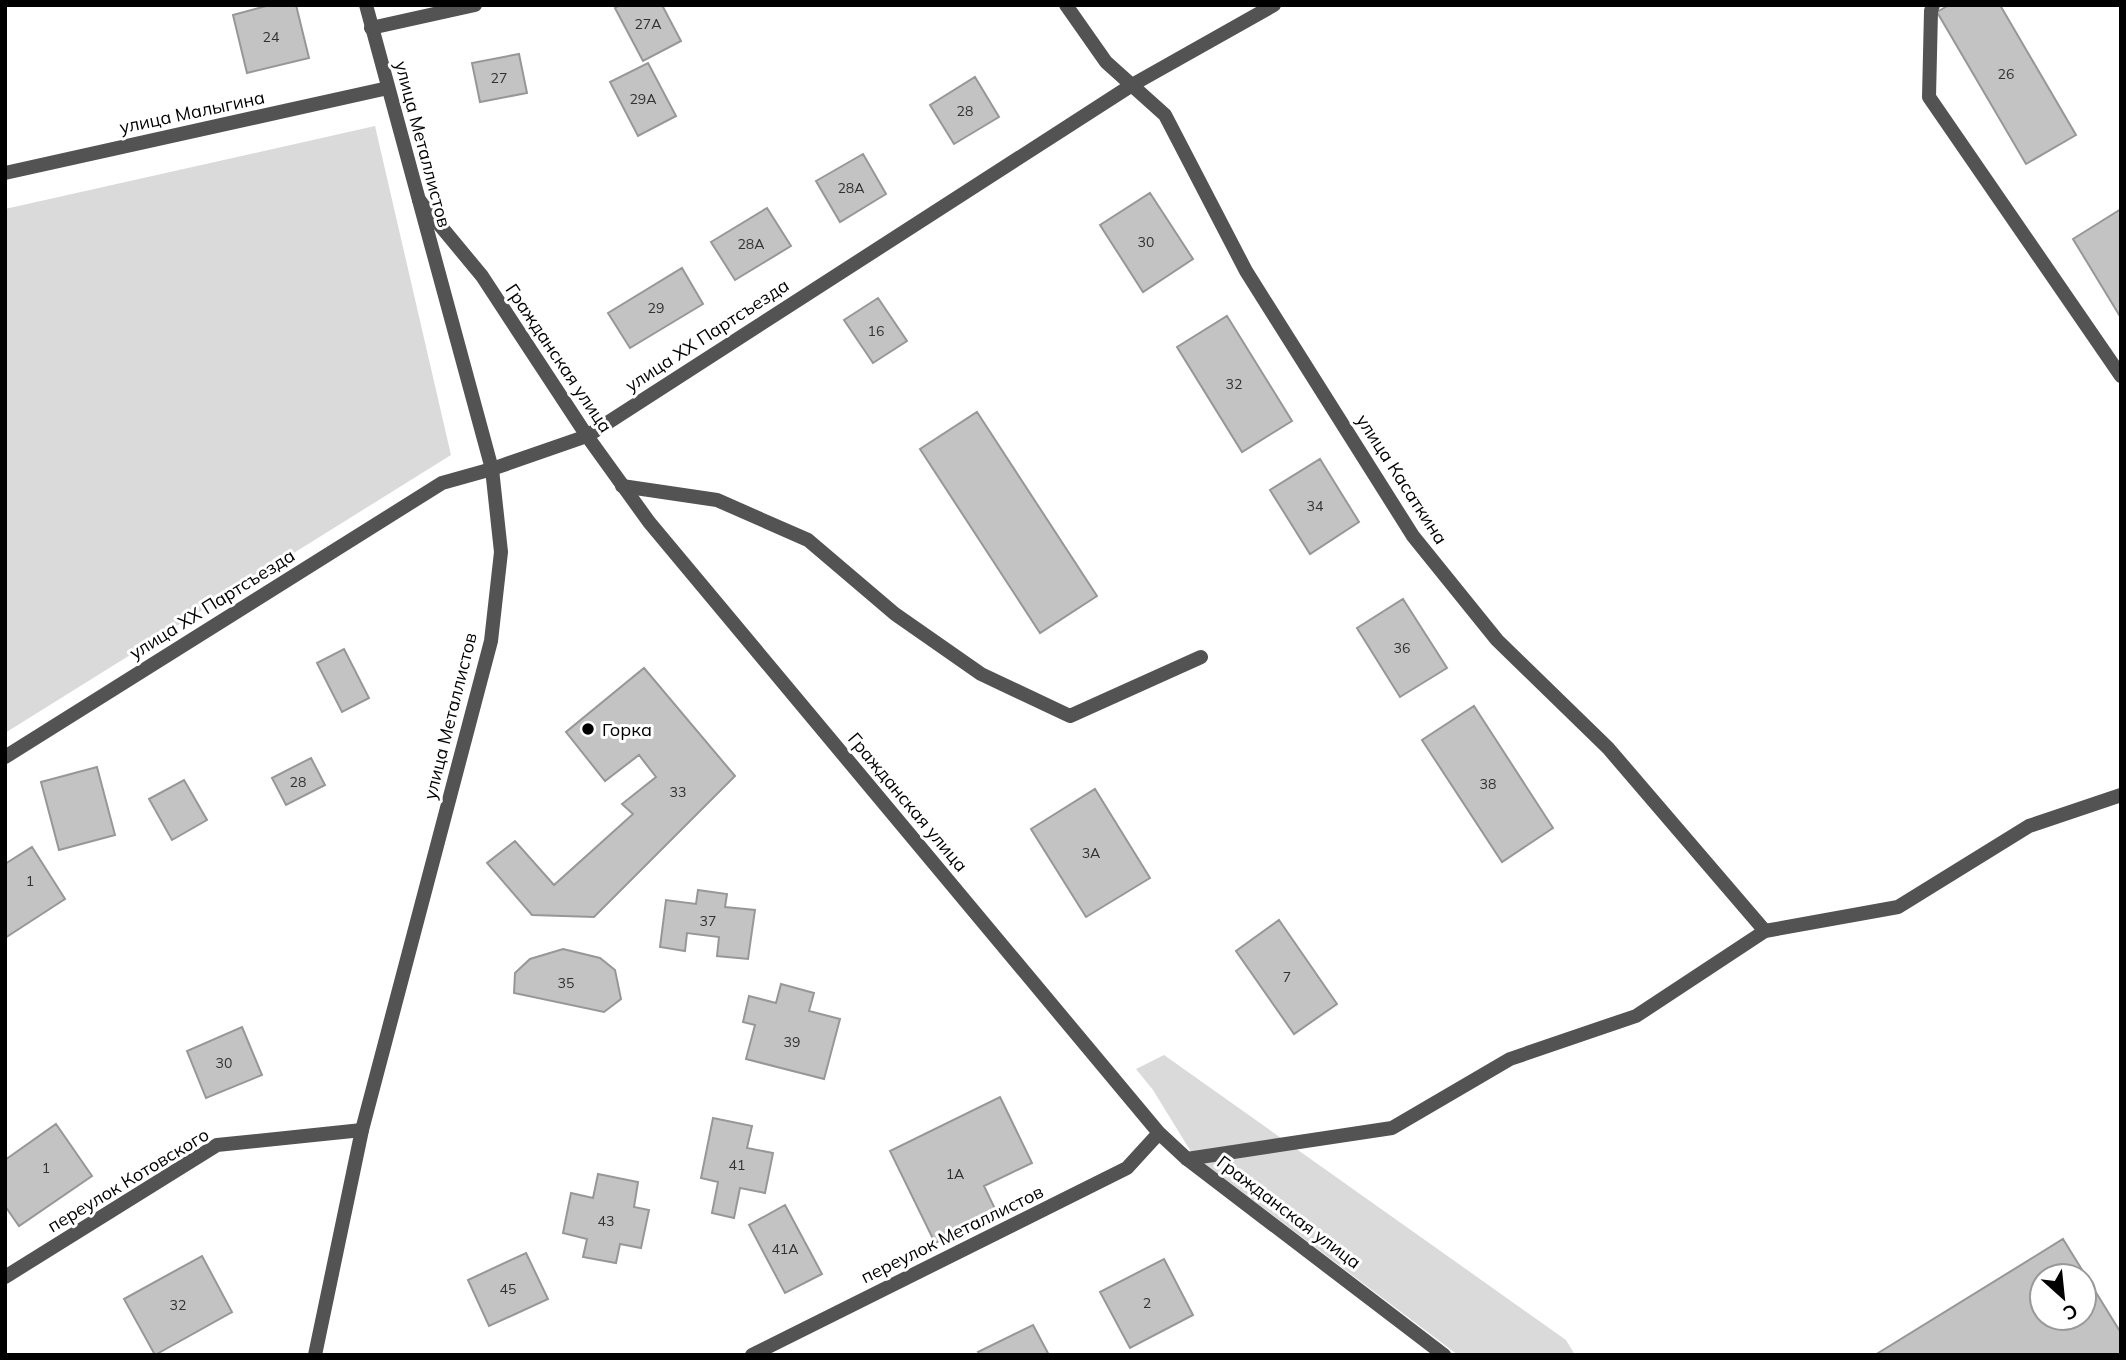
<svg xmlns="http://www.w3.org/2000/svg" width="2126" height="1360" viewBox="0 0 2126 1360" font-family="Mulish,sans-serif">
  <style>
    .green { fill: #dadada }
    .building { fill: #c3c3c3; stroke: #979797; stroke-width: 2; fill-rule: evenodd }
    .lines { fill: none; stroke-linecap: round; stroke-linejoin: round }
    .service { stroke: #535353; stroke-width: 14 }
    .minor { stroke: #535353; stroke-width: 14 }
    .tertiary { stroke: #535353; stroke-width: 14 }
    .poi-dot { fill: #000; stroke: #fff; stroke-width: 2.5 }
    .labels { text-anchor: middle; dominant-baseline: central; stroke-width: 6; stroke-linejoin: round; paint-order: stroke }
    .number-label { font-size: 14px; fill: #313131 }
    .street-label { font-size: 18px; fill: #000; stroke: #fff }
    .poi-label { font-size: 18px; fill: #000; stroke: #fff; text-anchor: start }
  </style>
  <rect width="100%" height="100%" fill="#fff"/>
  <path class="green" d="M 375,126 L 451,455 L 5,733 L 5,209 Z
    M 1164,1055 L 1566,1340 L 1575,1355 L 1458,1355 L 1193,1155 L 1153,1090 L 1136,1069 Z"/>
  <path class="building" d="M 270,5 L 296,5 L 309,58 L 247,73 L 233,15 Z
    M 620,5 L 662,5 L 681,41 L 643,61 L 615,8 Z
    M 1949,5 L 2000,5 L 2076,135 L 2026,164 L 1937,12 Z
    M 519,54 L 527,93 L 480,102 L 472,63 Z
    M 648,63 L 676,116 L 638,136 L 610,82 Z
    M 975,77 L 999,117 L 954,144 L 930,105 Z
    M 863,154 L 886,194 L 840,222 L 816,181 Z
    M 1150,193 L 1193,259 L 1143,292 L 1100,225 Z
    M 767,208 L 791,246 L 735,280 L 711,242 Z
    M 2121,209 L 2121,318 L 2073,239 Z
    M 682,268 L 703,304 L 630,348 L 608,313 Z
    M 878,298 L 907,341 L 873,363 L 844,320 Z
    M 1227,316 L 1292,421 L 1242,452 L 1177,347 Z
    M 977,412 L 1097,596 L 1040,633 L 920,449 Z
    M 1320,459 L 1359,522 L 1310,554 L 1270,490 Z
    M 1403,599 L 1447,668 L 1400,697 L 1357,628 Z
    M 344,649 L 369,698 L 342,712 L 317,663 Z
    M 644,668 L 735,776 L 594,917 L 532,915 L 487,863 L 515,841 L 554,885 L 633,814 L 622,804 L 656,777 L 639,755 L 605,781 L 566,732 Z
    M 1474,706 L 1553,828 L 1502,862 L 1422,740 Z
    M 311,758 L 325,785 L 286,805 L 272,778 Z
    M 97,767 L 115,835 L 59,850 L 41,782 Z
    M 184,780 L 207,820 L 172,840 L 149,799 Z
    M 1095,789 L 1150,878 L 1086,917 L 1031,829 Z
    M 32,847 L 65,899 L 5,938 L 5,864 Z
    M 698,890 L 727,894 L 725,907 L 755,910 L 748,959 L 717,956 L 719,937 L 687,933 L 685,951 L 660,947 L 666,900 L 696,904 Z
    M 1279,920 L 1337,1004 L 1294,1034 L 1236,951 Z
    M 563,949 L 600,958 L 615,970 L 621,999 L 604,1012 L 514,993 L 515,973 L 530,959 Z
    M 781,984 L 814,993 L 809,1011 L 840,1019 L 824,1079 L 746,1059 L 755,1025 L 743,1022 L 749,996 L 776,1003 Z
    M 242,1027 L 262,1075 L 206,1098 L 187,1051 Z
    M 1000,1097 L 1032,1163 L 984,1186 L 997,1213 L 935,1243 L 890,1151 Z
    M 713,1118 L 752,1126 L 747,1148 L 773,1153 L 765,1193 L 740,1188 L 734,1218 L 712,1213 L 718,1182 L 701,1178 Z
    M 56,1124 L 92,1176 L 19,1226 L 5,1206 L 5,1160 Z
    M 598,1174 L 638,1182 L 634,1207 L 649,1210 L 641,1248 L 620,1244 L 616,1263 L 583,1257 L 587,1239 L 563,1233 L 571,1193 L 593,1198 Z
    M 785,1205 L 822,1274 L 785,1293 L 749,1225 Z
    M 2063,1239 L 2121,1333 L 2121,1355 L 1875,1355 ZM 2042,1276 L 2084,1276 L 2084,1318 L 2042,1318 Z
    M 526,1253 L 548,1299 L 489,1326 L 468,1280 Z
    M 202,1256 L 232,1312 L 155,1355 L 124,1299 Z
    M 1164,1259 L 1193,1315 L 1130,1348 L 1100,1292 Z
    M 1033,1325 L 1049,1355 L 980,1355 L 978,1352 Z"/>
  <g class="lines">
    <path class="service" d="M 622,486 L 717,500 L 808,540 L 895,614 L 981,674 L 1070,716 L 1201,657
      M 1187,1159 L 1392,1128 L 1510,1059 L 1636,1016 L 1765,931 L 1898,907 L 2029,826 L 2121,795"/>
    <path class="minor" d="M 1066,5 L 1106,62 L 1165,115 L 1246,271 L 1413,536 L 1497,640 L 1608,748 L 1765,931
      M 1933,5 L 1931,11 L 1929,97 L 2121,376
      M 371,28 L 475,5
      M 5,173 L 388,88
      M 419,200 L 482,276 L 587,436 L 649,522 L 1159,1133 L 1187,1159 L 1444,1355
      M 5,757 L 442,483 L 492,469 L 587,436 L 1132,85 L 1274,5
      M 5,1277 L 217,1145 L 362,1130
      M 752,1355 L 1127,1168 L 1159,1133"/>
    <path class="tertiary" d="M 315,1355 L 362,1130 L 491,641 L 501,552 L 492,469 L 366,5"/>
  </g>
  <circle class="poi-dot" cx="588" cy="729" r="7"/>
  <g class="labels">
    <g class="number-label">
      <text x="648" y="24">27А</text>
      <text x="271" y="37">24</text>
      <text x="2006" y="74">26</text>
      <text x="499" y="78">27</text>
      <text x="643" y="99">29А</text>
      <text x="965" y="111">28</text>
      <text x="851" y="188">28А</text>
      <text x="1146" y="242">30</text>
      <text x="751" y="244">28А</text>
      <text x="656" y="308">29</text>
      <text x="876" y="331">16</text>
      <text x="1234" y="384">32</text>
      <text x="1315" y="506">34</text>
      <text x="1402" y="648">36</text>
      <text x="298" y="782">28</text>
      <text x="1488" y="784">38</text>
      <text x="678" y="792">33</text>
      <text x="1091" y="853">3А</text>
      <text x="30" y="881">1</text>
      <text x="708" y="921">37</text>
      <text x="1287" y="977">7</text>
      <text x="566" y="983">35</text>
      <text x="792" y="1042">39</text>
      <text x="224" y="1063">30</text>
      <text x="737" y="1165">41</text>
      <text x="46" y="1168">1</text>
      <text x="955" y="1174">1А</text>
      <text x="606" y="1221">43</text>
      <text x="785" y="1249">41А</text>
      <text x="508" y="1289">45</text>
      <text x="1147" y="1303">2</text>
      <text x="178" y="1305">32</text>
    </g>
    <g class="street-label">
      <text transform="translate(192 112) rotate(-12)">улица Малыгина</text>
      <text transform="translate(423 144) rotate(75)">улица Металлистов</text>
      <text transform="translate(707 335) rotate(-33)">улица XX Партсъезда</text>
      <text transform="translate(559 358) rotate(56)">Гражданская улица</text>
      <text transform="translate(1402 479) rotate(57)">улица Касаткина</text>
      <text transform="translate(212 604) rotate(-32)">улица XX Партсъезда</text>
      <text transform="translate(450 716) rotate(-76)">улица Металлистов</text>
      <text transform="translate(908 802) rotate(50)">Гражданская улица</text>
      <text transform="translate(128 1180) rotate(-31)">переулок Котовского</text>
      <text transform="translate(1289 1212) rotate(37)">Гражданская улица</text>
      <text transform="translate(952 1234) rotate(-26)">переулок Металлистов</text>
    </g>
    <g class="poi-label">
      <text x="602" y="729">Горка</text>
    </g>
  </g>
  <rect width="2126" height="1360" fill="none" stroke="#000000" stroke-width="14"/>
  <g transform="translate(2063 1297) rotate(153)"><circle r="33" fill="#ffffff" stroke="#999999" stroke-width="2"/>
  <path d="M0-5L12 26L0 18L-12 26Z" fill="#000000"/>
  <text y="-10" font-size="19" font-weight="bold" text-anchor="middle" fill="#000000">С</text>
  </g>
</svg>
